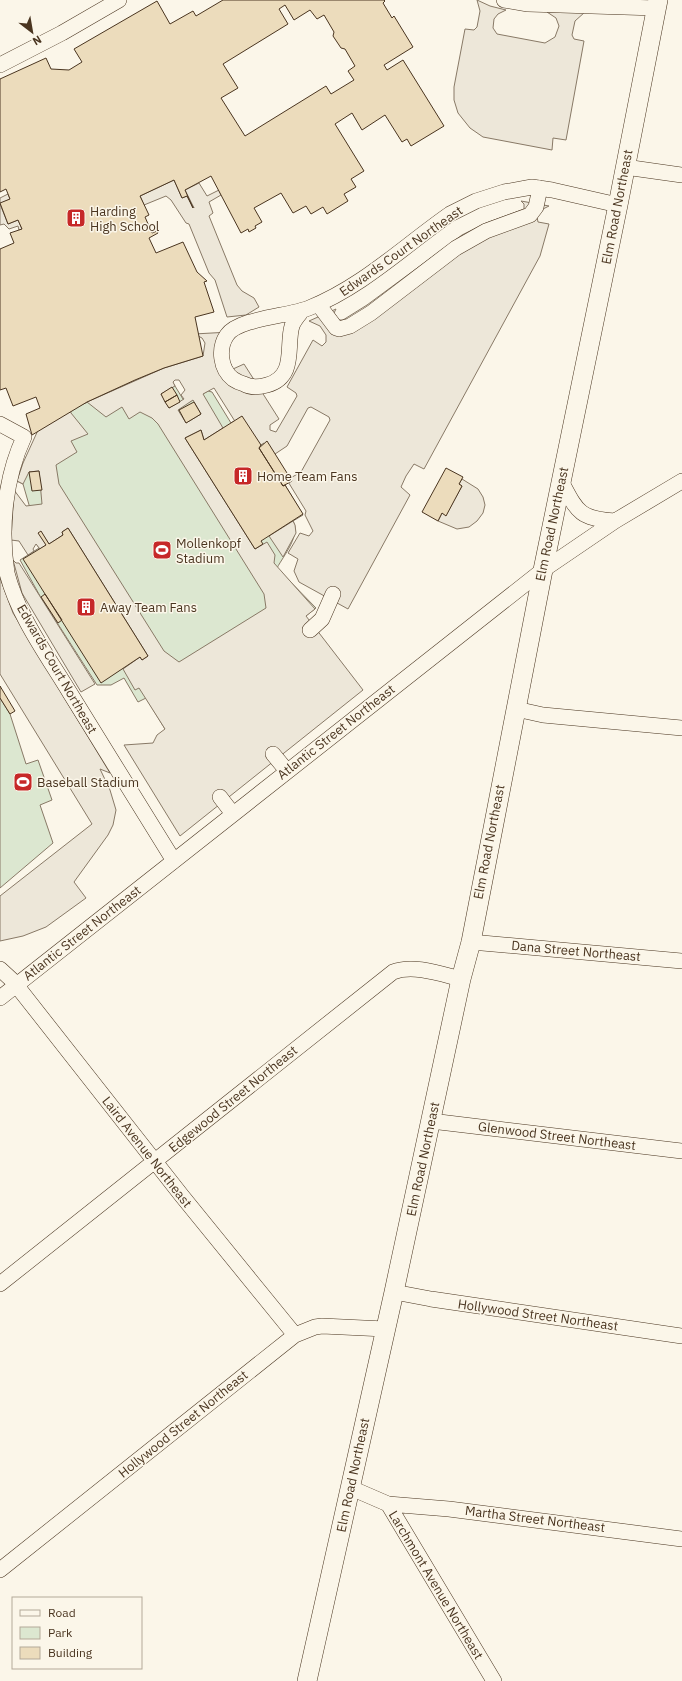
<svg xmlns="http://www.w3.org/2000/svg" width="682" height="1681" viewBox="0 0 682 1681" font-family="'IBM Plex Sans',sans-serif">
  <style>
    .green { fill: #dce7d0; stroke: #887966 }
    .parking { fill: #ede7d9; stroke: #887966; fill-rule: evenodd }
    .building { fill: #ecdcbc; stroke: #4a3520; fill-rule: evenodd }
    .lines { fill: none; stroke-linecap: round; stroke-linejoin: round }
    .minor-casing { stroke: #4a3520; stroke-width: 16 }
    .major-casing { stroke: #4a3520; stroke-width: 20 }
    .minor { stroke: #fbf6e9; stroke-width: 15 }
    .major { stroke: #fbf6e9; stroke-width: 19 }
    .labels { text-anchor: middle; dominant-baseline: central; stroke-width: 3; stroke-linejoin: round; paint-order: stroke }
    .street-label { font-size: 13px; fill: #4a3520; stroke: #fbf6e9 }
    .poi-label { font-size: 13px; fill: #4a3520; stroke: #fbf6e9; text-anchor: start }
  </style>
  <rect width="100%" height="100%" fill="#fbf6e9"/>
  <path class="green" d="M 164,368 L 186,404 L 208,391 L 212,392 L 231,423 L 242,416 L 267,441 L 285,485 L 303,515 L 293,521 C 301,535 284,555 277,568 L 316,608 L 192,705 L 196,711 L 165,729 L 146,698 L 138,702 L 124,678 L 111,685 L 97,685 L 40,596 L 20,560 L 39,548 L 26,527 L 34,522 L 23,484 L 17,481 L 23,463 L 70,410 Z
    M 0,698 L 10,714 L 26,764 L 38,760 L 52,800 L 40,805 L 53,843 L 0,888 Z"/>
  <path class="parking" d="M 477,0 L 490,6 L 506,10 L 498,14 L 494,19 L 493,28 L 497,34 L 545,43 L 555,37 L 559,26 L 556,18 L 547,12 L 585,12 L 575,21 L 572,35 L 574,39 L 584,41 L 566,140 L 553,138 L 552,150 L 483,137 L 470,128 L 458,113 L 454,100 L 454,87 L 465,29 L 474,30 L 477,27 L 480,11 Z
    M 174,180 L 182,198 L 187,196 L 194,208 L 185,190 L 199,183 L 207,196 L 219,190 L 221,195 L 209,202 L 213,213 L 209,216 L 237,285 L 242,291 L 254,298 L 259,307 L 246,315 L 227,317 L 215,280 L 209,273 L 189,224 L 186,223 L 171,200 L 166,196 L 144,205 L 140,196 Z
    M 8,194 L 10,199 L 0,204 L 8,224 L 18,220 L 22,229 L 19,230 L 18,226 L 9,229 L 4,224 L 0,225 L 0,198 Z
    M 521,201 L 549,206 L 541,210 L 537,217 L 538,222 L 549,224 L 540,256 L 424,469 L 414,464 L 406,476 L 401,487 L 410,495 L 348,609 L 299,582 L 294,571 L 298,559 L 288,553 L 300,533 L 309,536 L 313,531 L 305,515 L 306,511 L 287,480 L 301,472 L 330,420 L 329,417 L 311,407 L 308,408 L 287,446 L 272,456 L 264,443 L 253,450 L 214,388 L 203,394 L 223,428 L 204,440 L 201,430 L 185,438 L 255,549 L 267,542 L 275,555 L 274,563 L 315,609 L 306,616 L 363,690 L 180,836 L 124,745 L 153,743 L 157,735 L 165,729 L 139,688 L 135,690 L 123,669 L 140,657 L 142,660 L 148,656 L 68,528 L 62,532 L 63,535 L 49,544 L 41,532 L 46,545 L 40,549 L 36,544 L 33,549 L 34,551 L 28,555 L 19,541 L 11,540 L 14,490 L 26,506 L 42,504 L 39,471 L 29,472 L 23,484 L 17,481 L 23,463 L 39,428 L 70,410 L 71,413 L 88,434 L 71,441 L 77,452 L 56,465 L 59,484 L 164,651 L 179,662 L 266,608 L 264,594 L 158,424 L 152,418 L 140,412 L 129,419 L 122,407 L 106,417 L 87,402 L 164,368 L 203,356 L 205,343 L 202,338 L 194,334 L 230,332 L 221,343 L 233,369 L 244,364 L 279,419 L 270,425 L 270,430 L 276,432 L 297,396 L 296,393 L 287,387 L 313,340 L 322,346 L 326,342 L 326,335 L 320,326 L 309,321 L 336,309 L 334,313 L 339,320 L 343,320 L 367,305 L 462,235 L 486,223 L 524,209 L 524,204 ZM 175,380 L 179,380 L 185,390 L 181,395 L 184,399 L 169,408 L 161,394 L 175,386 L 173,382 ZM 193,400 L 201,414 L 186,423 L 178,410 Z
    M 462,479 L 478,489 L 483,497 L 485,505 L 483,513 L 477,521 L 469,527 L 457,529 L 438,521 L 442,513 L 446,515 L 462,486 L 459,484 Z
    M 293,521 L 295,525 L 296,533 L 283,557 L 269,536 Z
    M 13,560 L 16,563 L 19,563 L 95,684 L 81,692 L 22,593 Z
    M 0,578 L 13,613 L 110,773 L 100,769 L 110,790 L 116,810 L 113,825 L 108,835 L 74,882 L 86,898 L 46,927 L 23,936 L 0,941 L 0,896 L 92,824 L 0,674 Z"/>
  <path class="building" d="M 223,0 L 384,0 L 385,1 L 383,3 L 392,18 L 394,16 L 413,47 L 384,65 L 387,70 L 403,60 L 444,126 L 411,146 L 407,139 L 402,142 L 385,115 L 362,130 L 352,113 L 335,124 L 364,171 L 351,179 L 356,187 L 344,194 L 348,201 L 327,214 L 323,207 L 311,214 L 306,206 L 293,213 L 281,193 L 254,208 L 262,222 L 255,226 L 256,228 L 249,232 L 248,229 L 241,233 L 211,176 L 185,190 L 193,208 L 187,196 L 182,198 L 174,180 L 140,196 L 149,215 L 145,217 L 152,233 L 157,231 L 158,233 L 149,238 L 156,253 L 183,242 L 197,272 L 207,281 L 204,282 L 214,312 L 195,317 L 203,356 L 164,368 L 135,380 L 87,402 L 32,435 L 26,414 L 40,408 L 36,397 L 13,406 L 6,388 L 0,390 L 0,249 L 14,243 L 10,233 L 22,229 L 18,220 L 8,224 L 0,203 L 10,199 L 6,189 L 0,192 L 0,79 L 46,58 L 51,69 L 69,70 L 82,62 L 74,49 L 157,1 L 170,24 L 193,11 L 196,16 ZM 285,5 L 294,20 L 310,10 L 317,19 L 324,15 L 334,32 L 333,36 L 341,48 L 345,49 L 355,66 L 348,71 L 354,80 L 331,94 L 326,86 L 245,136 L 221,98 L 238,88 L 223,64 L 288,24 L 279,9 Z
    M 172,387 L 177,395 L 165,402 L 161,394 Z
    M 177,395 L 180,402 L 169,408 L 165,402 Z
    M 194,402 L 201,414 L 186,423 L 179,410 Z
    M 242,416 L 261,445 L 259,448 L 283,486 L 285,485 L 303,514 L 261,541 L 263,544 L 255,549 L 185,438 L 201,430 L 204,440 Z
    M 267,441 L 292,481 L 283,486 L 259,448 Z
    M 446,468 L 463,477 L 459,484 L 462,486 L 446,516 L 442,513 L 438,521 L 422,512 Z
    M 39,471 L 42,490 L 32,491 L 29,472 Z
    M 68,528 L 148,656 L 142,660 L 140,657 L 101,683 L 23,559 L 46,545 L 38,533 L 41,531 L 49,544 L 63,535 L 62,532 Z
    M 45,594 L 62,620 L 58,623 L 41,597 Z
    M 0,686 L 15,711 L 10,714 L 0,698 Z"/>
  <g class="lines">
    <g class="minor-casing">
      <path id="minor" d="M 504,0 L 528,4 L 656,8
        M 0,65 L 62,33 L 119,0
        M 625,167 L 682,175
        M 318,304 L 336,328 L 339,329 L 350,326 L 371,313 L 456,248 L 486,231 L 530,215 L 536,207 L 540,188
        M 302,311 C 299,315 294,320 292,326 C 286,345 297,377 267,385 C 260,387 251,388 244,384 C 240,383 236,381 233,379 C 220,369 218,348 227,335 C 239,318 290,316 309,308 C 362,287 404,246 450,214 L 476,201 L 504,192 L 532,187 L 552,190 L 618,205
        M 0,424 L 24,437 C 5,478 0,528 7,573 C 18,616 47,655 70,693 C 105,749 139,805 174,861
        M 561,481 C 577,511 579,519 615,521
        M 310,630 L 322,619 L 333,594
        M 516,709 L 543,715 L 682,728
        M 273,754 L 287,771
        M 220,797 L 233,814
        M 471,942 L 682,961
        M 0,969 L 13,981 L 182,1196 L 295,1335
        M 0,998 L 543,570 L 615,521 L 682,481
        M 431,1121 L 682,1151
        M 0,1284 L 393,972 C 413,964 441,974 461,979
        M 394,1292 L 431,1299 L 682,1336
        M 351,1488 L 388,1504 L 494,1681
        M 388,1504 L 449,1509 L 682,1539
        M 0,1570 L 295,1335 L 315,1327 L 322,1326 L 385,1329"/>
    </g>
    <g class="major-casing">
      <path id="major" d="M 307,1681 L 394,1292 L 461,979 L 471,942 L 543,570 L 618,205 L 658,0"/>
    </g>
    <use href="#minor" class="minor"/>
    <use href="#major" class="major"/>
  </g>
  <defs>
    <g id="building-square" transform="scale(1)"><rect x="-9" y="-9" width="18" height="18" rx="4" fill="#c62828" stroke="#fbf6e9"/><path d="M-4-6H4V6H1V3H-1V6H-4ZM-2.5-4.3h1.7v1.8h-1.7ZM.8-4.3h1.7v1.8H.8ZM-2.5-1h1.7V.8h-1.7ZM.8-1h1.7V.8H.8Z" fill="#fff"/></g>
    <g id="stadium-square" transform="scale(1)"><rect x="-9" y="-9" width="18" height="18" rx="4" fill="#c62828" stroke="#fbf6e9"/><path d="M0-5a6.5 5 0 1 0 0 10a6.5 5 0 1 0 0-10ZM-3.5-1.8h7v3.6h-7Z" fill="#fff"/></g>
  </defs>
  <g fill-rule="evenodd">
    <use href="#building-square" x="76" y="218"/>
    <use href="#building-square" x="243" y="476"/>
    <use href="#stadium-square" x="162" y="550"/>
    <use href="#building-square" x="86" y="607"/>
    <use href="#stadium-square" x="23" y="782"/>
  </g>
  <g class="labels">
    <g class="street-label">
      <text transform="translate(617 207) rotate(-79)">Elm Road Northeast</text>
      <text transform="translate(401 251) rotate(-35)">Edwards Court Northeast</text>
      <text transform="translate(552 524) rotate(-78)">Elm Road Northeast</text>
      <text transform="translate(57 669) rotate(60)">Edwards Court Northeast</text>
      <text transform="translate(336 732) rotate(-38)">Atlantic Street Northeast</text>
      <text transform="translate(489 842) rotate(-79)">Elm Road Northeast</text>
      <text transform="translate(82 933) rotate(-38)">Atlantic Street Northeast</text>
      <text transform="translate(576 951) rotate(5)">Dana Street Northeast</text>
      <text transform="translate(233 1099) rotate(-39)">Edgewood Street Northeast</text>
      <text transform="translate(557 1136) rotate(7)">Glenwood Street Northeast</text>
      <text transform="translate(147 1152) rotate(52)">Laird Avenue Northeast</text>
      <text transform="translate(423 1159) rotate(-78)">Elm Road Northeast</text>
      <text transform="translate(538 1315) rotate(8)">Hollywood Street Northeast</text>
      <text transform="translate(183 1424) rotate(-39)">Hollywood Street Northeast</text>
      <text transform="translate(353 1475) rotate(-78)">Elm Road Northeast</text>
      <text transform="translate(535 1519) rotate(7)">Martha Street Northeast</text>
      <text transform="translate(436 1585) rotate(59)">Larchmont Avenue Northeast</text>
    </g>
    <g class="poi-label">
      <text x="90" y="211">Harding<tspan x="90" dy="15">High School</tspan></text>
      <text x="257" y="476">Home Team Fans</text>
      <text x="176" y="543">Mollenkopf<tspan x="176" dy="15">Stadium</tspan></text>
      <text x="100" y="607">Away Team Fans</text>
      <text x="37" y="782">Baseball Stadium</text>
    </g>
  </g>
  <rect x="12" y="1597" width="130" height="72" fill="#fbf6e9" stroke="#b4a999"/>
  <rect x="20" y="1610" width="20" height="6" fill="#fbf6e9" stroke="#b4a999"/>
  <text x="48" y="1617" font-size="12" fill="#4a3520">Road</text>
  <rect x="20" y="1627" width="20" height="12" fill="#dce7d0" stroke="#b4a999"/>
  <text x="48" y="1637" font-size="12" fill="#4a3520">Park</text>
  <rect x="20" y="1647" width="20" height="12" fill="#ecdcbc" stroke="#b4a999"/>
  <text x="48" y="1657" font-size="12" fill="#4a3520">Building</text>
  <g transform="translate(32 32) rotate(149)" stroke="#fbf6e9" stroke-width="3" paint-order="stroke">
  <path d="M0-3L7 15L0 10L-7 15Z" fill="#4a3520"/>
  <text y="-6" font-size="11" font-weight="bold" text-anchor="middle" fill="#4a3520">N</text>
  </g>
</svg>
